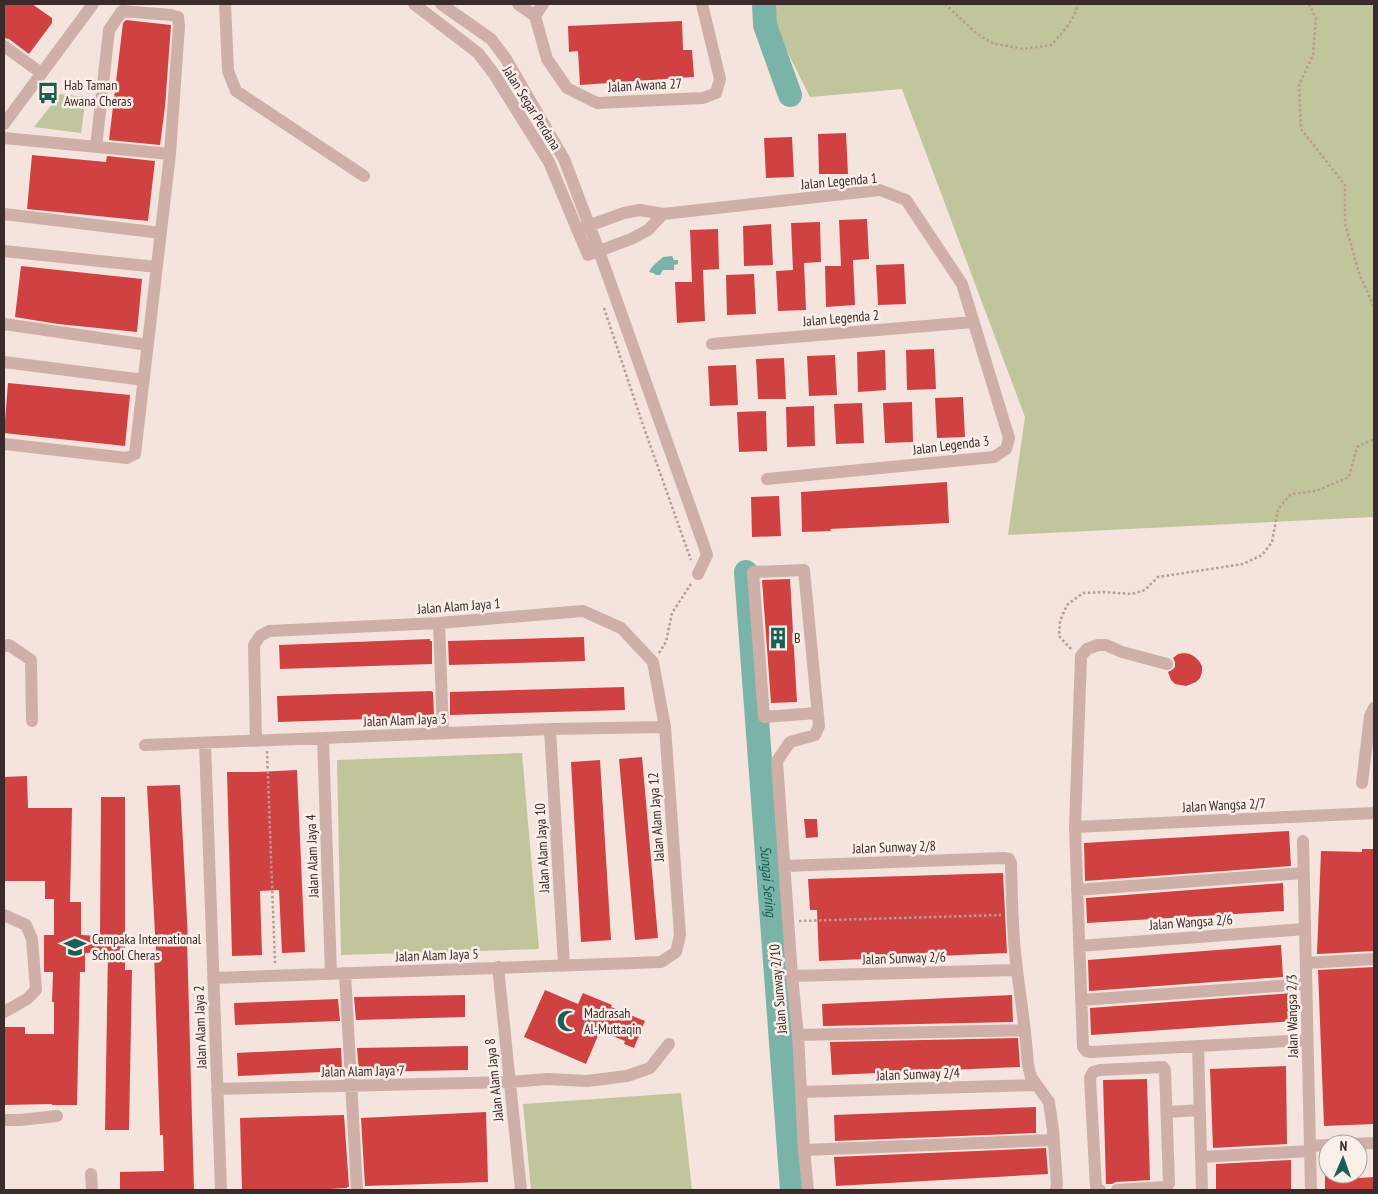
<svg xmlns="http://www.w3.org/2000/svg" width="1378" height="1194" viewBox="0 0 1378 1194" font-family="'PT Sans Narrow',sans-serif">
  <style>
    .green { fill: #c0c59c }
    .water { fill: #7ab4a9 }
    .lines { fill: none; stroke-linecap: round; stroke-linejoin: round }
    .river { stroke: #7ab4a9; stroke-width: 24 }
    .building { fill: #cf4241 }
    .path { stroke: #ba9a92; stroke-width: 2.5; stroke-dasharray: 2.5 2.5; stroke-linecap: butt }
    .minor { stroke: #ceb0a8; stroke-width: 12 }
    .labels { text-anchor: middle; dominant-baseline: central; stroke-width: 5; stroke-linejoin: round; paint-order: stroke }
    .poi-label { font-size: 14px; fill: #3a2a29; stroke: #fbefea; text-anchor: start }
    .street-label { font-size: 14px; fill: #3a2a29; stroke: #fbefea }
    .water-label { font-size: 15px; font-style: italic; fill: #1a5f54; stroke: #fbefea }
  </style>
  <rect width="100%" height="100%" fill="#f4e4dd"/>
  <path class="green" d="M 771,4 L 1374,4 L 1374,517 L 1008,535 L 1025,417 L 902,89 L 810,97 L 775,27 Z
    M 60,94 L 86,97 L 81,133 L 34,127 Z
    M 522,753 L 539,949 L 341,955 L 337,760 Z
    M 681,1093 L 692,1190 L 531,1190 L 523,1104 Z"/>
  <path class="water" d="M 672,256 L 674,260 L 678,260 L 678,264 L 674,265 L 674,270 L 663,270 L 660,275 L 656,275 L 653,273 L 649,272 C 652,265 658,262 663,257 Z"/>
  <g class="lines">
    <g class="river">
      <path d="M 764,4 L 765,25 L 790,95"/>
      <path id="s1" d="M 746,572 L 792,1190"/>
    </g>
  </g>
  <path class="building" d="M 4,4 L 32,4 L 52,18 L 52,23 L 29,54 L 9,39 L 4,38 Z
    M 126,20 L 171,25 L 165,107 L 160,145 L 109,140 L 123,23 Z
    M 682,21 L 683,50 L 692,50 L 694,77 L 580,85 L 578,51 L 569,52 L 568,26 Z
    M 846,133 L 848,174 L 819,174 L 818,134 Z
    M 792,137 L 794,177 L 766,178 L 764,138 Z
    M 32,155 L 106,162 L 107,156 L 155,161 L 148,221 L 27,209 Z
    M 867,219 L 869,259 L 853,260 L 855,305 L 826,307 L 825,266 L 841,266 L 839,220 Z
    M 820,222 L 821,262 L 804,263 L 806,310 L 778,311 L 776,271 L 793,270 L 791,223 Z
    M 771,224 L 773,265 L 744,266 L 743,226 Z
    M 718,229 L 719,269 L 703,270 L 705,321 L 677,323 L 675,282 L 692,282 L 690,230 Z
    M 904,264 L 906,304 L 878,305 L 876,265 Z
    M 21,266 L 142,279 L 137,332 L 58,324 L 15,317 Z
    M 754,274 L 756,314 L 727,315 L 726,275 Z
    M 934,349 L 936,389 L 907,390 L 906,350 Z
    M 885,350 L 886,390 L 858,392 L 857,352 Z
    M 835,355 L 837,395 L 809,396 L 807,356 Z
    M 784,358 L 786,399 L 758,399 L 756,359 Z
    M 736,365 L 738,405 L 710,406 L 708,366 Z
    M 8,383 L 130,395 L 125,446 L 4,433 Z
    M 963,397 L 965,437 L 937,438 L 935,398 Z
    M 912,402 L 913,442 L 885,443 L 883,403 Z
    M 862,403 L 864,443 L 836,444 L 834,404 Z
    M 814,406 L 815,446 L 787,447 L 786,407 Z
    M 766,411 L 767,451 L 739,452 L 737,412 Z
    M 947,482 L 949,523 L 830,529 L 831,531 L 802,532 L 801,492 Z
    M 779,496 L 781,536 L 752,537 L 751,497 Z
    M 790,579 L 797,702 L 771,703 L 762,580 Z
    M 584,637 L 585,661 L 449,665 L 448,641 Z
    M 430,639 L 430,641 L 432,641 L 432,664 L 280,669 L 279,645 Z
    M 1184,653 L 1190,654 L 1195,657 L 1199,661 L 1202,666 L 1202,672 L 1200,678 L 1196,682 L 1186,686 L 1175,684 L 1171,680 L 1168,672 L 1172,670 L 1175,667 L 1175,662 L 1173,658 L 1178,654 Z
    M 624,687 L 625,710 L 450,715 L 450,692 Z
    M 431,691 L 433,692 L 434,716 L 432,716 L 432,717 L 278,722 L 277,696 Z
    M 642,757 L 658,938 L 635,940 L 619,759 Z
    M 600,760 L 611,940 L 581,942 L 571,762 Z
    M 297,770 L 305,952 L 282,953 L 279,890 L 260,891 L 262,955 L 232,956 L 227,772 L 257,772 Z
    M 27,776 L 28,808 L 72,808 L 70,902 L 81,902 L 81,935 L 100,936 L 101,797 L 125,797 L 125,970 L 132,970 L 129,1130 L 105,1130 L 108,952 L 85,953 L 85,972 L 80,972 L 77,1105 L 52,1105 L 52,1104 L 4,1105 L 4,1027 L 25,1027 L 25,1034 L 54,1034 L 54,1002 L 52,1002 L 53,972 L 44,972 L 44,935 L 54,935 L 54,899 L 45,899 L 45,881 L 4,881 L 4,777 Z
    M 180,785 L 188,939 L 187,939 L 194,1190 L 120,1190 L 120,1172 L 164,1171 L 163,1135 L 160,1135 L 154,952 L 156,952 L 147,786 Z
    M 804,819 L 817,819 L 818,837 L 806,838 Z
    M 1289,831 L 1291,866 L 1085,881 L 1084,843 Z
    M 1362,849 L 1374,849 L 1374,951 L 1317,954 L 1321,851 L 1362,852 Z
    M 1003,873 L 1007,953 L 819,961 L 817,910 L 810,910 L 808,879 Z
    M 1283,883 L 1284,911 L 1087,923 L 1086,898 Z
    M 1281,945 L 1283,977 L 1089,991 L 1088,960 Z
    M 1374,967 L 1374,1124 L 1324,1126 L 1318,970 Z
    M 545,990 L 578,1004 L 583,993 L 612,1005 L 611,1007 L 645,1021 L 634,1048 L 624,1044 L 625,1041 L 600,1031 L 586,1064 L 524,1037 Z
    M 1293,993 L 1295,1021 L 1091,1035 L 1090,1008 Z
    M 465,995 L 465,1017 L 356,1020 L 354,997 Z
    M 1012,995 L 1013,1022 L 823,1026 L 822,1004 Z
    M 338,999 L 340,1021 L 338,1021 L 235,1025 L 234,1003 Z
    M 1018,1038 L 1020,1067 L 832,1075 L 830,1042 Z
    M 468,1046 L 468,1070 L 359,1072 L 357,1048 Z
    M 339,1048 L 341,1048 L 342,1071 L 238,1076 L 237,1053 Z
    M 1286,1066 L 1287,1144 L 1213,1148 L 1210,1069 Z
    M 1147,1079 L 1150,1180 L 1116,1182 L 1112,1184 L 1106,1184 L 1103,1080 Z
    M 1036,1107 L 1036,1133 L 835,1141 L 834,1115 Z
    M 486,1112 L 488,1182 L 365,1186 L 361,1118 Z
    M 344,1115 L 349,1187 L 347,1187 L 347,1188 L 309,1190 L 242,1190 L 240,1118 Z
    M 1046,1148 L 1048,1174 L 836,1186 L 834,1157 Z
    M 1291,1160 L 1291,1190 L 1216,1190 L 1216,1164 Z
    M 1325,1174 L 1359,1174 L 1359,1178 L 1374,1177 L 1374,1190 L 1325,1190 Z"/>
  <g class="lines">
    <path class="path" d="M 945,4 L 976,33 L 992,43 L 1023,49 L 1051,45 C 1062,33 1075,20 1078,4
      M 1309,4 L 1316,18 L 1313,55 L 1299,85 L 1301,129 L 1345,185 L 1345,223 L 1359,273 L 1374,307
      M 604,308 L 643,425 L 691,560
      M 1071,649 L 1059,636 L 1060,621 L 1067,605 L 1083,593 L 1103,592 L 1132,594 L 1145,590 L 1158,577 L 1243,564 L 1262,555 L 1272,542 L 1278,509 L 1291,494 L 1316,491 L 1349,477 L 1357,447 L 1374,439
      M 659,653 L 666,642 L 672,613 L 691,584
      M 267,751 L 275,963
      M 799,921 L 1001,915"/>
    <path class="minor" d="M 225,4 L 228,71 L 236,91 L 364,176
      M 414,4 L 478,53 L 494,74 L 549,162 L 588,255 L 631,239 L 648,230 L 663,214
      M 441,4 L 491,39 L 506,59 L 564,159 L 599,251 L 703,543 L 707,555 L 698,574
      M 518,4 L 535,16
      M 535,16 L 547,59 L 567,88 L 597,103 L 703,98 L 716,93 L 720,79 L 702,4
      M 535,16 L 543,4
      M 4,46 L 41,73
      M 4,124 L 93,4
      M 4,138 L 170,154
      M 4,214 L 161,233
      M 577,230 L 624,213 L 640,210 L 663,214 L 880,190 L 906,200 L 962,284 L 1009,438 L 1006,449 L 994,457 L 767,479
      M 4,251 L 157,267
      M 4,324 L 148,345
      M 712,344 L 973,322
      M 4,362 L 144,380
      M 4,444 L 127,458 L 135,454 L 170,154 L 179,26 L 178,17 L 171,15 L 122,11 L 109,30 L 96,147
      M 439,623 L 443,733
      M 4,646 L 9,645 L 31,660 L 32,721
      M 1167,664 L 1122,652 L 1106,645 L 1098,645 L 1087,649 L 1081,656 L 1075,827 L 1083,1047 L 1086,1051 L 1091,1052 L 1307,1040
      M 550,729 L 564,965
      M 323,738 L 331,974
      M 205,743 L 221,1190
      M 145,745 L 550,729 L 665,727
      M 1362,783 L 1370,716 L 1374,708
      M 1075,827 L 1374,813
      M 1303,841 L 1311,1190
      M 785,866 L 1004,858 L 1009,859 L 1011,863 C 1012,899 1012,935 1017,970 C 1021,1002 1026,1033 1028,1065 L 1031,1077 L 1049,1102 L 1053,1130 L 1057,1184 L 1056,1190
      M 1077,890 L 1303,873
      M 4,915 L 26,925 L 32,939 L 36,990 L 27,999 L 4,1012
      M 1079,946 L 1305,929
      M 1306,963 L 1374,959
      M 498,967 L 521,1190
      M 345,973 L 357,1190
      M 792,976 L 1017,970
      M 213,978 L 661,962 L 676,952 L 680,935 L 665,727 L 653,662 L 621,628 L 583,611 L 439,623 L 269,631 L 260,636 L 254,645 L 256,741
      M 1081,1000 L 1306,984
      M 798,1035 L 1025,1030
      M 1198,1046 L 1202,1190
      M 217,1089 L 510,1082 L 548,1079 L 587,1081 L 627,1076 L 650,1068 L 669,1044
      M 801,1092 L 1036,1085
      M 1167,1112 L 1200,1110
      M 4,1120 L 20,1120 L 57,1116
      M 1351,1144 L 1374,1143
      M 1310,1146 L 1328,1145
      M 804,1150 L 1053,1140
      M 1201,1157 L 1310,1151
      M 91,1174 L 92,1190
      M 808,1190 L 804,1150 L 798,1035 L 792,976 L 777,761 L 790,742 L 815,735 L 819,726 L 804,570 L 753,572 L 764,717 L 817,713
      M 1100,1190 L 1096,1188 L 1090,1078 L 1093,1072 L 1100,1070 L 1163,1067 L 1165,1070 L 1169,1184 L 1165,1187 L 1117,1190"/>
  </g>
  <defs>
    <g id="bus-bare" transform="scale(1.725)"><path d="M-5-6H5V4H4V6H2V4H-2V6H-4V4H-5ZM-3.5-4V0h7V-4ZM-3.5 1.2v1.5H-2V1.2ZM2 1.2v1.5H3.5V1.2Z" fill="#1a5f54" stroke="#fbefea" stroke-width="2.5" paint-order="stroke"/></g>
    <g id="building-bare" transform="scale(1.725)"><path d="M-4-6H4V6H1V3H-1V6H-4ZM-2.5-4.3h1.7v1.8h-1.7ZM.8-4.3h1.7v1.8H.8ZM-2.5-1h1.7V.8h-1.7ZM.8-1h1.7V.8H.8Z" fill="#1a5f54" stroke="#fbefea" stroke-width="2.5" paint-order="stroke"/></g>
    <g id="school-bare" transform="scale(1.725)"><path d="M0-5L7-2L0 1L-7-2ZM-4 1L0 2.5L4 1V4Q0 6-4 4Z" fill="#1a5f54" stroke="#fbefea" stroke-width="2.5" paint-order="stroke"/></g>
    <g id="mosque-bare" transform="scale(1.725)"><path d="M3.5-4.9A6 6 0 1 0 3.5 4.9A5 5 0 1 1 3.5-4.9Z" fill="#1a5f54" stroke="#fbefea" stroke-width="2.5" paint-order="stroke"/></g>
  </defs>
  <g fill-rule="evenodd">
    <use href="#bus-bare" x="48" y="93"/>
    <use href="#building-bare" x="778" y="638"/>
    <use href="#school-bare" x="75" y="947"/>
    <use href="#mosque-bare" x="568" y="1021"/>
  </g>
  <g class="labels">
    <g class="poi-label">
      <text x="64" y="85">Hab Taman<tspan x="64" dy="16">Awana Cheras</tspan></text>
      <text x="794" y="638">B</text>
      <text x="92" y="939">Cempaka International<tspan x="92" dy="16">School Cheras</tspan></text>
      <text x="584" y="1013">Madrasah<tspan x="584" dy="16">Al-Muttaqin</tspan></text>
    </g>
    <g class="street-label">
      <text transform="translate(645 85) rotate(-3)">Jalan Awana 27</text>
      <text transform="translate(532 108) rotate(58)">Jalan Segar Perdana</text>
      <text transform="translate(839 181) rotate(-5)">Jalan Legenda 1</text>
      <text transform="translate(841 318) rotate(-5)">Jalan Legenda 2</text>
      <text transform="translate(951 445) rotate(-7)">Jalan Legenda 3</text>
      <text transform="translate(459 606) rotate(-4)">Jalan Alam Jaya 1</text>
      <text transform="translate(405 720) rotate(-2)">Jalan Alam Jaya 3</text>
      <text transform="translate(1224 805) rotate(-3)">Jalan Wangsa 2/7</text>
      <text transform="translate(656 817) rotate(-94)">Jalan Alam Jaya 12</text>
      <text transform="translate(894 847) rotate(-2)">Jalan Sunway 2/8</text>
      <text transform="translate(542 848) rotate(-93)">Jalan Alam Jaya 10</text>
      <text transform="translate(312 856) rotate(-92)">Jalan Alam Jaya 4</text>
      <text transform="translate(1191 922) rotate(-4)">Jalan Wangsa 2/6</text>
      <text transform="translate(437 955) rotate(-2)">Jalan Alam Jaya 5</text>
      <text transform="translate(904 958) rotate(-2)">Jalan Sunway 2/6</text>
      <text transform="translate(778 989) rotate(-95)">Jalan Sunway 2/10</text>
      <text transform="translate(1292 1016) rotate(-91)">Jalan Wangsa 2/3</text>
      <text transform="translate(200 1027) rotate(-92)">Jalan Alam Jaya 2</text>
      <text transform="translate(363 1071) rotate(-1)">Jalan Alam Jaya 7</text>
      <text transform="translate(918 1074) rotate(-2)">Jalan Sunway 2/4</text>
      <text transform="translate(494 1080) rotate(-96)">Jalan Alam Jaya 8</text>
    </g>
    <g class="water-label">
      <text stroke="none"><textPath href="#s1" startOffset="310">Sungai Sering</textPath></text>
    </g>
  </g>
  <rect width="1378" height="1194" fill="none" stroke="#3a2a29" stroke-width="10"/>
  <g transform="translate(1343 1159) rotate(2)"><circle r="24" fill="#fbefea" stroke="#aea09d"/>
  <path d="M0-4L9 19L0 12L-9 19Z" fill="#1a5f54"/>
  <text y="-8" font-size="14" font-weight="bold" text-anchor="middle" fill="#3a2a29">N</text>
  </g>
</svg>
